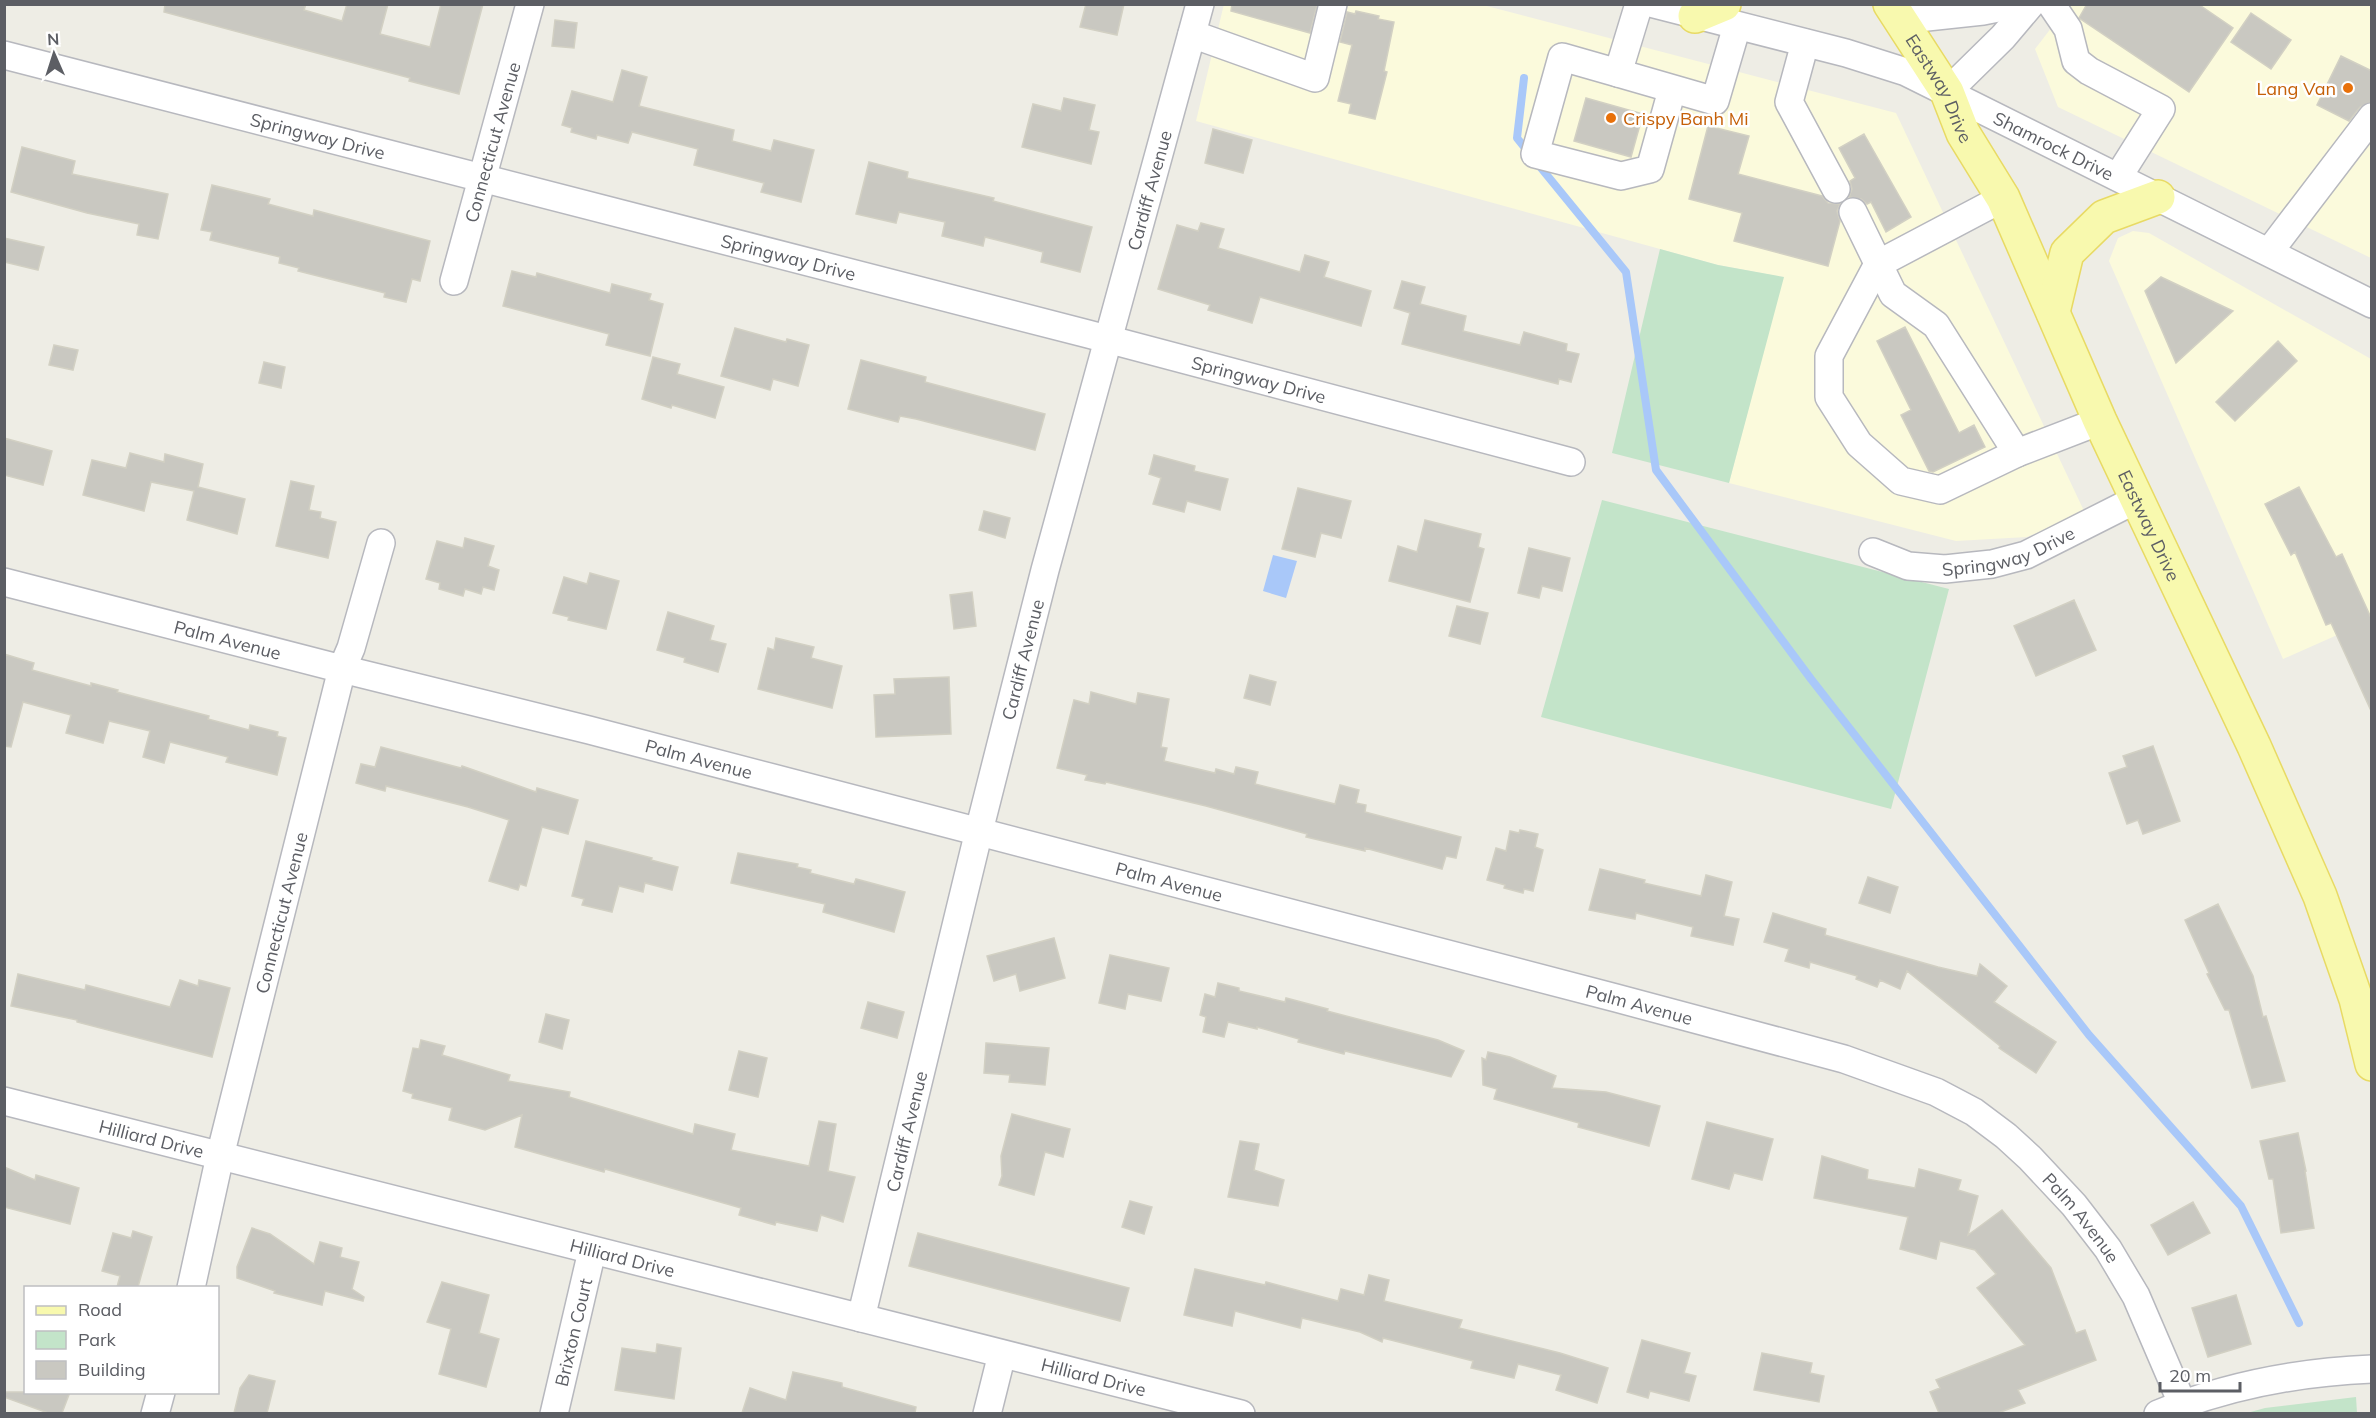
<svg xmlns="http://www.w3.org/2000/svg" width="2376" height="1418" viewBox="0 0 2376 1418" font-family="Mulish,sans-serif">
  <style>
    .commercial { fill: #fbfadc }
    .green { fill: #c3e4c9 }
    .water { fill: #a9c8f9 }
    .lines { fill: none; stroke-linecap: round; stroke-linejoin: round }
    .stream { stroke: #a9c8f9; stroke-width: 8 }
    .building { fill: #c9c8c1; stroke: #d2d0c3; stroke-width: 1.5 }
    .minor-casing { stroke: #b7b8be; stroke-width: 30 }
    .major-casing { stroke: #e8da64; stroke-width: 36 }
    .minor { stroke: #fff; stroke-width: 27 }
    .major { stroke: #f8f9ae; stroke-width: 33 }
    .food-dot { fill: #e8710a; stroke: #fff; stroke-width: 2 }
    .labels { text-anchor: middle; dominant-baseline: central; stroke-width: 5; stroke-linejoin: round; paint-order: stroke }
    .food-label { font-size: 18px; fill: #c56008; stroke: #fff; text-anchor: end }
    .street-label { font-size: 18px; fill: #5c5e64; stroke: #fff }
  </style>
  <rect width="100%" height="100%" fill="#eeede5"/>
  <path class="commercial" d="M 1224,4 L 1483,5 L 1896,113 L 2085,513 L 2027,537 L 1956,541 L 1729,483 L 1783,277 L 1718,265 L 1196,121 Z
    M 2069,5 L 2371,5 L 2371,258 L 2058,107 L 2035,49 Z
    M 2133,231 L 2149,233 L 2371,359 L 2371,620 L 2283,659 L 2109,261 L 2118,238 Z"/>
  <path class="green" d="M 1660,249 L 1718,265 L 1784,277 L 1729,483 L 1612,453 Z
    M 1602,500 L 1949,589 L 1891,809 L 1541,717 Z
    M 2356,1397 L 2357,1413 L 2247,1413 L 2265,1408 Z"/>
  <path class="water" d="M 1273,555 L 1297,561 L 1286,598 L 1263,591 Z"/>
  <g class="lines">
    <path class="stream" d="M 1524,78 L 1517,138 L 1529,153
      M 1537,163 L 1626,272 L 1656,470 L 1811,679 L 2089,1035 L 2241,1206 L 2299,1323"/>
  </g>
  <path class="building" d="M 165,4 L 306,4 L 304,10 L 342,21 L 347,4 L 388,4 L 380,34 L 430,47 L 441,4 L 483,4 L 459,94 L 409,81 L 410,78 L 164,12 Z
    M 1086,4 L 1124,4 L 1117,35 L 1080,27 Z
    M 1232,4 L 1315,4 L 1317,5 L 1310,33 L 1231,11 Z
    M 2087,4 L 2198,4 L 2233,28 L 2189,92 L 2079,18 Z
    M 1356,11 L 1379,16 L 1378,19 L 1394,22 L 1384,71 L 1387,72 L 1375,119 L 1349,113 L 1351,104 L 1338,101 L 1352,45 L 1340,42 L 1347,12 L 1355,14 Z
    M 2251,13 L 2291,40 L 2271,69 L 2231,42 Z
    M 555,20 L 577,23 L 574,48 L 552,46 Z
    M 2341,56 L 2372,71 L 2372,102 L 2360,107 L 2349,121 L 2317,105 Z
    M 622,70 L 647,77 L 639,106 L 734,130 L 732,141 L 771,151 L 774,140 L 814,150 L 801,202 L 761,192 L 764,183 L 694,165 L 698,149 L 632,132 L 628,143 L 597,135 L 596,139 L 571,132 L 572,128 L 562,125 L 572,91 L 613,102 Z
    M 1064,98 L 1095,105 L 1089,130 L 1099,132 L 1091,164 L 1022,147 L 1033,104 L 1061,111 Z
    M 1586,98 L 1643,114 L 1631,157 L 1574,141 Z
    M 1708,126 L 1749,136 L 1738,174 L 1822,196 L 1828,203 L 1840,204 L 1837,211 L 1840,221 L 1828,266 L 1734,241 L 1742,213 L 1689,199 Z
    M 1213,129 L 1252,140 L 1243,173 L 1205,163 Z
    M 1864,134 L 1911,217 L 1886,232 L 1871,202 L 1867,204 L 1861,199 L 1849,197 L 1852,189 L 1850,181 L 1855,178 L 1839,148 Z
    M 22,147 L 75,161 L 72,174 L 168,194 L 158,239 L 137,235 L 139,224 L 87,213 L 11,192 Z
    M 869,162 L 908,172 L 907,178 L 994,198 L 993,201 L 1092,227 L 1080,272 L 1041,262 L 1043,252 L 985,237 L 983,246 L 942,236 L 945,222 L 899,212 L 896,223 L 856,214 Z
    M 212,185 L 270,199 L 268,204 L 313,216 L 314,210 L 430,241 L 420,281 L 412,279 L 406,302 L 384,297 L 385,293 L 298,271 L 299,268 L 279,263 L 280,257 L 210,240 L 212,232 L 201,230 Z
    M 1201,223 L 1224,229 L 1218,248 L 1300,272 L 1305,255 L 1329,262 L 1324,277 L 1371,291 L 1361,326 L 1260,297 L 1252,323 L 1208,310 L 1210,305 L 1158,289 L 1177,225 L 1198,231 Z
    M 4,238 L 44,247 L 38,270 L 4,262 Z
    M 512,271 L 536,277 L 537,273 L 610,293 L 612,284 L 651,294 L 649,300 L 663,304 L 650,356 L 606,345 L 609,334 L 503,306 Z
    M 2161,277 L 2233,311 L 2176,363 L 2145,291 Z
    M 1402,281 L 1425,287 L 1420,304 L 1466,316 L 1463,331 L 1520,345 L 1524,332 L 1567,344 L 1566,351 L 1579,354 L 1571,382 L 1559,379 L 1558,384 L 1402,344 L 1410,313 L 1394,308 Z
    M 1905,327 L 1959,433 L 1974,425 L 1985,447 L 1933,472 L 1929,471 L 1901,415 L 1911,410 L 1877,341 Z
    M 735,328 L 786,342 L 787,339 L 809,345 L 798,386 L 773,379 L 770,390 L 721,376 Z
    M 2278,341 L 2297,361 L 2235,421 L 2216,402 Z
    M 54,345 L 78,350 L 73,370 L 49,365 Z
    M 653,357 L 680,364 L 677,374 L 724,387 L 715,418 L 672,405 L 671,408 L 642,399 Z
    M 861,360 L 926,377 L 925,382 L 1045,414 L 1035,450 L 916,419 L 900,416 L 898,422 L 848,409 Z
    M 264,362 L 285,367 L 281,388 L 259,383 Z
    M 4,438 L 52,451 L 43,485 L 4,475 Z
    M 130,453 L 164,462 L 165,454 L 203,464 L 198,487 L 245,499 L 237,534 L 187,520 L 194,491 L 151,482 L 144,511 L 83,495 L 92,460 L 126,468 Z
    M 1154,455 L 1195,466 L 1194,471 L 1228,479 L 1220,510 L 1187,501 L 1184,512 L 1153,504 L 1161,478 L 1149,474 Z
    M 291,481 L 314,486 L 309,510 L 321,512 L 320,518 L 336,522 L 328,558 L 276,546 Z
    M 2299,487 L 2336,557 L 2342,554 L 2372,620 L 2372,713 L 2331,623 L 2326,625 L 2295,552 L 2291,555 L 2265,504 Z
    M 1298,488 L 1351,501 L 1341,538 L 1321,533 L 1315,557 L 1282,549 Z
    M 984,511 L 1010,518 L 1005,538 L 979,530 Z
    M 1425,520 L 1481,534 L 1478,547 L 1484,549 L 1470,602 L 1389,581 L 1398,546 L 1417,552 Z
    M 465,538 L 494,546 L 488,566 L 499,570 L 494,590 L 483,587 L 481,594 L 465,589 L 463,596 L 439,589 L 440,583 L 426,579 L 437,541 L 463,548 Z
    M 1529,548 L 1570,558 L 1562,591 L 1542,586 L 1539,598 L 1518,593 Z
    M 590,573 L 619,581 L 606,629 L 568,620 L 569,617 L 553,613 L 564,577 L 587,584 Z
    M 972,592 L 976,626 L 954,629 L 950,595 Z
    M 2074,600 L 2096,650 L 2036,676 L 2014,626 Z
    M 1457,606 L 1488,613 L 1480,644 L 1449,636 Z
    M 668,612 L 714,626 L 710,640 L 726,644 L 718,672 L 684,662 L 685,658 L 657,650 Z
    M 776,638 L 814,647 L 811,658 L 842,666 L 832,708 L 758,689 L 768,648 L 774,650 Z
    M 4,654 L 34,663 L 32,670 L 91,686 L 91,683 L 118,690 L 117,692 L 209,716 L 208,719 L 249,730 L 250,725 L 278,732 L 277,736 L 286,738 L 277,775 L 226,762 L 228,757 L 170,742 L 164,763 L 143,757 L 150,731 L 109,721 L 103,743 L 66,733 L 71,715 L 23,702 L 11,747 L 4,746 Z
    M 1250,675 L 1276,682 L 1270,705 L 1244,698 Z
    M 949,677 L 951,734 L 876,737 L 874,695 L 895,694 L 894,679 Z
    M 1091,692 L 1136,704 L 1138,693 L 1169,699 L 1161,747 L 1167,748 L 1164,761 L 1215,773 L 1216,769 L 1234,774 L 1236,767 L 1258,772 L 1255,784 L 1335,804 L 1340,785 L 1359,790 L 1356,803 L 1366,805 L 1365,812 L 1461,837 L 1456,858 L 1446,856 L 1442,869 L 1365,848 L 1365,851 L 1306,837 L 1307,834 L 1206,806 L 1106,782 L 1105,784 L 1085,780 L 1087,775 L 1057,768 L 1074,700 L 1089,704 Z
    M 2153,746 L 2180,821 L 2143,834 L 2138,820 L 2127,824 L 2109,773 L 2127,767 L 2123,756 Z
    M 381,747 L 461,768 L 462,766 L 536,792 L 537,788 L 578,800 L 568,834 L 542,827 L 526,886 L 520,884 L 518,890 L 489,881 L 509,820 L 468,807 L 386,786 L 385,791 L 356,783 L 361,764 L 375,767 Z
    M 1520,830 L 1538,834 L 1535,847 L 1543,850 L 1533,891 L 1524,889 L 1523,893 L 1504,888 L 1505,885 L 1487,880 L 1496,848 L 1506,851 L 1510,831 L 1519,833 Z
    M 586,841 L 652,858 L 651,860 L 678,867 L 672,890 L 645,883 L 643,892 L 619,886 L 612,912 L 582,905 L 584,899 L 572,896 Z
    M 738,853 L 798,864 L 797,867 L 811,870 L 810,873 L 854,884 L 856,879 L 905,892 L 894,932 L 823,912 L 825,904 L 731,883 Z
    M 1600,869 L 1645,880 L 1644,883 L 1701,896 L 1706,875 L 1732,882 L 1724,916 L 1739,919 L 1733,945 L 1691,936 L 1693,927 L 1636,913 L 1635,919 L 1589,910 Z
    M 1868,877 L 1898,887 L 1890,913 L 1859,903 Z
    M 2218,904 L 2253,976 L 2263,1017 L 2266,1016 L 2285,1081 L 2252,1088 L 2229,1010 L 2225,1010 L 2207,974 L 2209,973 L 2185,920 Z
    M 1773,913 L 1826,929 L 1825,935 L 1938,967 L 1977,976 L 1980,964 L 2007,986 L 1994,1002 L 2056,1042 L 2036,1073 L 1999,1048 L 2000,1046 L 1907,971 L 1900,989 L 1880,980 L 1877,987 L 1856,979 L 1857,976 L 1810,962 L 1809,968 L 1785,961 L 1789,949 L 1764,942 Z
    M 1054,938 L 1065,978 L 1020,991 L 1016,974 L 994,981 L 987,956 Z
    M 1110,955 L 1169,968 L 1161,1001 L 1128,994 L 1125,1009 L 1099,1003 Z
    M 18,974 L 85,990 L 86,985 L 170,1007 L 180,980 L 198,986 L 199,980 L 230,988 L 212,1057 L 77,1022 L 77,1020 L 11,1006 Z
    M 1218,983 L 1239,988 L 1239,991 L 1285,1002 L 1286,998 L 1328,1009 L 1327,1011 L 1438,1040 L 1464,1051 L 1451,1077 L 1345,1051 L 1344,1054 L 1298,1042 L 1299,1039 L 1257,1027 L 1257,1029 L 1228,1022 L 1224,1037 L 1203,1032 L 1206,1017 L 1200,1015 L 1205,994 L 1215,997 Z
    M 868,1002 L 904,1012 L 897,1038 L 861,1028 Z
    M 546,1014 L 569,1020 L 562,1049 L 539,1042 Z
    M 421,1040 L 445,1046 L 442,1055 L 510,1075 L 508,1081 L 570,1092 L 569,1097 L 693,1134 L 695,1124 L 735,1134 L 731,1150 L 809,1166 L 819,1121 L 836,1124 L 828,1171 L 855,1177 L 843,1222 L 821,1215 L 817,1231 L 776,1222 L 775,1225 L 739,1215 L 741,1208 L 605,1169 L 604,1172 L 515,1147 L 522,1115 L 485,1130 L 449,1120 L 452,1108 L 412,1098 L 413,1094 L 403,1091 L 413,1048 L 419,1049 Z
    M 986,1043 L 1049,1048 L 1045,1085 L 1009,1082 L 1010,1075 L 984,1073 Z
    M 739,1051 L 767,1058 L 758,1097 L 729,1090 Z
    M 1488,1052 L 1510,1057 L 1556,1076 L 1552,1088 L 1606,1092 L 1660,1106 L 1649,1146 L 1578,1127 L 1579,1123 L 1494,1099 L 1497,1089 L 1483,1085 L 1482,1058 L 1486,1060 Z
    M 1012,1114 L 1070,1129 L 1063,1157 L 1045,1152 L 1034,1195 L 999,1185 L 1002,1176 L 1001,1156 Z
    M 1707,1122 L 1773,1139 L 1762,1180 L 1734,1173 L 1729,1189 L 1692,1179 Z
    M 2298,1133 L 2306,1171 L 2305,1171 L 2314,1228 L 2281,1233 L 2273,1179 L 2269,1179 L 2260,1141 Z
    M 1240,1141 L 1259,1144 L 1254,1170 L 1284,1180 L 1278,1206 L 1228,1197 Z
    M 1822,1156 L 1868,1170 L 1867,1179 L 1915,1188 L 1919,1169 L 1961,1180 L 1958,1190 L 1978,1196 L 1968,1235 L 2002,1210 L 2051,1268 L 2076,1333 L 2085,1330 L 2096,1360 L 2018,1390 L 2025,1403 L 1998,1413 L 1939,1413 L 1930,1392 L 1940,1388 L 1936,1380 L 2025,1345 L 1977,1288 L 1996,1274 L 1975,1250 L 1940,1241 L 1936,1259 L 1900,1249 L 1908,1217 L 1814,1198 Z
    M 4,1167 L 35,1180 L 36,1175 L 79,1188 L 70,1224 L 4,1207 Z
    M 1130,1201 L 1152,1207 L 1144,1234 L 1122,1227 Z
    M 2193,1202 L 2210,1233 L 2168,1255 L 2151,1225 Z
    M 252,1228 L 270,1234 L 314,1264 L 320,1242 L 342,1248 L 340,1257 L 359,1262 L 352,1289 L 364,1297 L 363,1301 L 325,1291 L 322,1305 L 274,1293 L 275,1291 L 237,1278 L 237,1267 Z
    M 133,1231 L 152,1237 L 138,1287 L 117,1287 L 120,1276 L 102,1271 L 113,1233 L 131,1238 Z
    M 918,1233 L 1129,1288 L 1120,1321 L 909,1266 Z
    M 1195,1269 L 1265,1285 L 1266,1282 L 1338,1301 L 1341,1289 L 1364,1295 L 1369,1275 L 1389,1280 L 1384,1301 L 1462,1320 L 1459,1328 L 1560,1353 L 1608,1368 L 1597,1403 L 1556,1390 L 1561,1375 L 1518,1364 L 1514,1378 L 1471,1368 L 1473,1361 L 1383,1338 L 1382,1342 L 1360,1332 L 1302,1318 L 1300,1328 L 1235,1311 L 1232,1326 L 1184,1315 Z
    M 442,1282 L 489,1295 L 479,1333 L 499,1339 L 486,1387 L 439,1374 L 451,1329 L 427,1322 Z
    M 2236,1295 L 2251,1344 L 2208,1357 L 2192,1308 Z
    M 1642,1340 L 1690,1353 L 1684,1373 L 1696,1376 L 1689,1401 L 1650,1391 L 1648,1398 L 1627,1392 Z
    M 657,1344 L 681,1348 L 674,1399 L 615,1390 L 622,1348 L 656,1353 Z
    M 1762,1353 L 1812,1363 L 1810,1373 L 1824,1376 L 1819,1402 L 1754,1390 Z
    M 793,1372 L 842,1383 L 842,1387 L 916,1407 L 915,1413 L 742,1413 L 750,1388 L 786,1400 Z
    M 249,1375 L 275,1381 L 267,1413 L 234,1413 L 240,1388 Z
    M 4,1392 L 70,1392 L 62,1413 L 48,1413 L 4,1397 Z"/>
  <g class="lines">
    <g class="minor-casing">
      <g id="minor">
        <path d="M 1639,4 L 1618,73 L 1715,101 L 1737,26"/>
        <path id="s1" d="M 1654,4 L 1846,53 L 1906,72 L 2372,304"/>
        <path d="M 2051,4 L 2068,29 L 2076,61 L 2089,71 L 2161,109 L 2118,177"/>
        <path d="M 1899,20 L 1983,11 L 2018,4"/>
        <path d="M 1192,34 L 1315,78 L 1333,4"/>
        <path d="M 1805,43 L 1789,102 L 1836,189"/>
        <path id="s2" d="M 4,55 L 1088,334 L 1571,462"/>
        <path d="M 1618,73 L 1562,57 L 1535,154 L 1621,176 L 1650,169 L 1672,90"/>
        <path d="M 1947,92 L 2003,37 L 2031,4"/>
        <path d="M 2003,198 L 1878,264 L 1829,356 L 1829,397 L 1859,444 L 1901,481 L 1940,490 L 2017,453"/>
        <path d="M 1853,212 L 1893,294 L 1936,325 L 2017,453 L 2100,421"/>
        <path d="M 2269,252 L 2372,117"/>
        <path id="s3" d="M 454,281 L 530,4"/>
        <path id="s4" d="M 1873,552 L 1908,566 L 1945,569 L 1992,564 L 2026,555 L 2137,499"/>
        <path id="s5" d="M 4,582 L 342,669 L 589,730 L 1616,998 L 1844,1059 L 1936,1092 L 1974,1112 L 2006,1136 L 2030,1158 L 2074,1205 L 2108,1249 L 2136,1296 L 2182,1403"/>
        <path id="s6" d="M 4,1101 L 1241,1414"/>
        <path id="s7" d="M 191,1288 L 220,1156 L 342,669 L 351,648 L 381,543"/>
        <path id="s8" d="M 861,1318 L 979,831 L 1045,570 L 1200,4"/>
        <path d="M 155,1414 L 161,1392"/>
        <path id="s9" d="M 554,1414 L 592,1251"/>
        <path d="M 987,1414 L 1002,1354"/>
        <path d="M 2158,1414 C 2225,1386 2299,1372 2372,1369"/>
      </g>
    </g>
    <g class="major-casing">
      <g id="major">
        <path id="s10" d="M 1890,4 L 1947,92 L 1963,133 L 2003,198 L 2100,421 L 2254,746 L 2320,896 L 2356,999 L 2372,1064"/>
        <path d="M 1695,16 L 1724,4"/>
        <path d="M 2053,312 L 2067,253 L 2104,217 L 2158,197"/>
      </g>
    </g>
    <use href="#minor" class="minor"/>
    <use href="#major" class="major"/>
  </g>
  <g class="food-dot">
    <circle cx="2348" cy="88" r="6"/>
    <circle cx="1611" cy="118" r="6"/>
  </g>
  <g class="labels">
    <g class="food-label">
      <text x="2336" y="88">Lang Van</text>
      <text x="1623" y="118" text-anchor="start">Crispy Banh Mi</text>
    </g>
    <g class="street-label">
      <text stroke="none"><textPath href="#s10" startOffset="98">Eastway Drive</textPath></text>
      <text stroke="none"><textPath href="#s2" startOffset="324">Springway Drive</textPath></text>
      <text stroke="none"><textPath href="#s3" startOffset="144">Connecticut Avenue</textPath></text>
      <text stroke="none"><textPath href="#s1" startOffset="426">Shamrock Drive</textPath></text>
      <text stroke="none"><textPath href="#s8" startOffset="1164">Cardiff Avenue</textPath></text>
      <text stroke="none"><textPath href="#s2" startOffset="810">Springway Drive</textPath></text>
      <text stroke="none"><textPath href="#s2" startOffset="1296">Springway Drive</textPath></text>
      <text stroke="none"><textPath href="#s10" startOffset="584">Eastway Drive</textPath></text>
      <text stroke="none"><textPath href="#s4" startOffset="141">Springway Drive</textPath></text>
      <text stroke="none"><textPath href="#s5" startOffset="231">Palm Avenue</textPath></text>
      <text stroke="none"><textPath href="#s8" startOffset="678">Cardiff Avenue</textPath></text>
      <text stroke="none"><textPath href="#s5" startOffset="717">Palm Avenue</textPath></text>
      <text stroke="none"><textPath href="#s5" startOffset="1203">Palm Avenue</textPath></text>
      <text stroke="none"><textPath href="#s7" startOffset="386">Connecticut Avenue</textPath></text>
      <text stroke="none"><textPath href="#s5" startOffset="1689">Palm Avenue</textPath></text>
      <text stroke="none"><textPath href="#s8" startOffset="192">Cardiff Avenue</textPath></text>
      <text stroke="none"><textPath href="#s6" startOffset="152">Hilliard Drive</textPath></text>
      <text stroke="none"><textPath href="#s5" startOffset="2193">Palm Avenue</textPath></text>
      <text stroke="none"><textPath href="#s6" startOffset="638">Hilliard Drive</textPath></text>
      <text stroke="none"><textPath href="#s9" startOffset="84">Brixton Court</textPath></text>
      <text stroke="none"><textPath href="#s6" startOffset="1124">Hilliard Drive</textPath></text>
    </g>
  </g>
  <rect width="2376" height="1418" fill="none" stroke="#5c5e64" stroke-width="12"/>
  <rect x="24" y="1286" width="195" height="108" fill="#ffffff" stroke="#bebfc1" stroke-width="1.5"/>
  <rect x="36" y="1306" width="30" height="9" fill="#f8f9ae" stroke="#bebfc1" stroke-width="1.5"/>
  <text x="78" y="1316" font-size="18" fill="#5c5e64">Road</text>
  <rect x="36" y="1331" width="30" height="18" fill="#c3e4c9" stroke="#bebfc1" stroke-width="1.5"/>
  <text x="78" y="1346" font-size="18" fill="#5c5e64">Park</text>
  <rect x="36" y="1361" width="30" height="18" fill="#c9c8c1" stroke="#bebfc1" stroke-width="1.5"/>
  <text x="78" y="1376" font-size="18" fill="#5c5e64">Building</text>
  <g transform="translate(54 54) rotate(357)" stroke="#ffffff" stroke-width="4.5" paint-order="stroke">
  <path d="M0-4.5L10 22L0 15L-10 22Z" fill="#5c5e64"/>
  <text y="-9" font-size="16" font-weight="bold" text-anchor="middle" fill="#5c5e64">N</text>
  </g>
  <path d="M2160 1382v9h80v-9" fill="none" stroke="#5c5e64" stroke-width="3"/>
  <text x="2169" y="1382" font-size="18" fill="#5c5e64" stroke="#ffffff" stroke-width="4.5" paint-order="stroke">20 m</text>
</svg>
